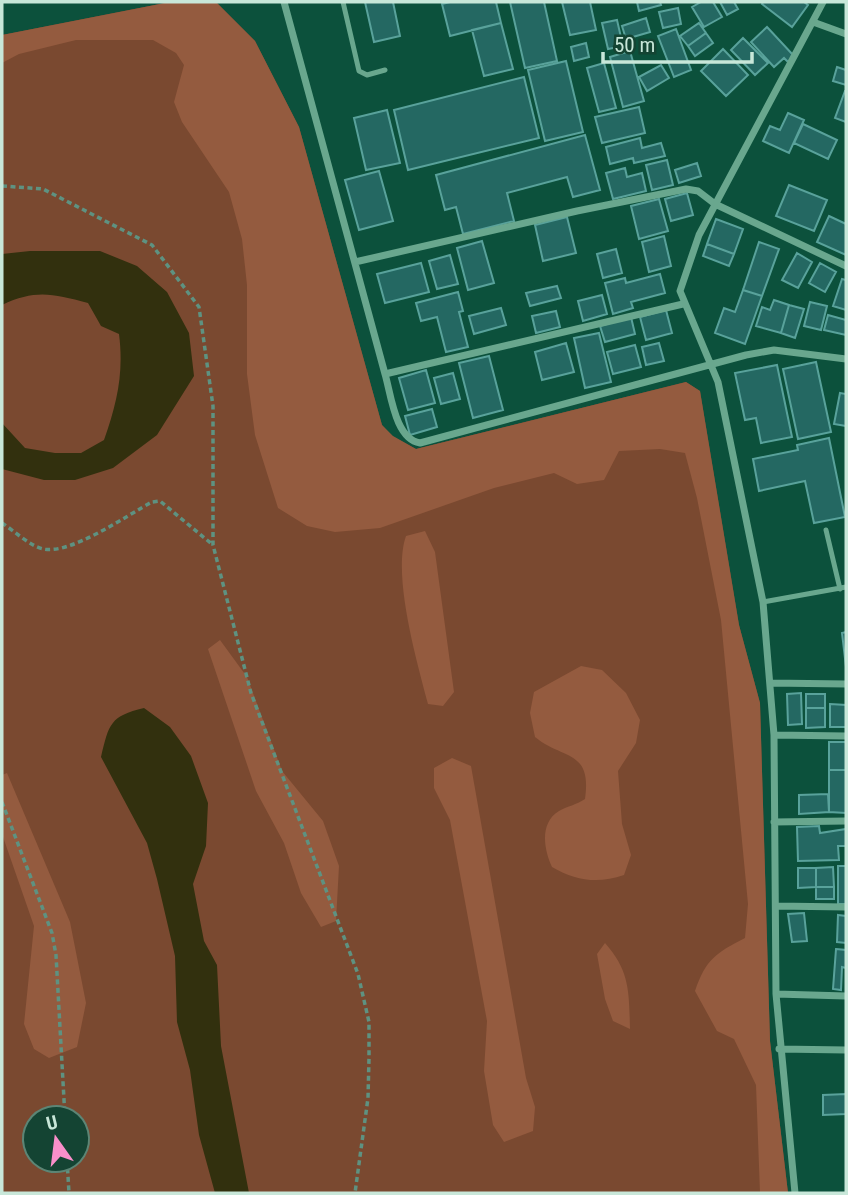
<svg xmlns="http://www.w3.org/2000/svg" width="848" height="1195" viewBox="0 0 848 1195" font-family="'Roboto Condensed',sans-serif">
  <style>
    .green { fill: #7a4930; fill-rule: evenodd }
    .forest { fill: #945b3f }
    .water { fill: #32300e }
    .building { fill: #246862; stroke: #59a29b; stroke-width: 2 }
    .lines { fill: none; stroke-linecap: round; stroke-linejoin: round }
    .path { stroke: #5e9281; stroke-width: 3.5; stroke-dasharray: 5 3.5; stroke-linecap: butt }
    .lane { stroke: #69a78e; stroke-width: 5 }
    .street { stroke: #69a78e; stroke-width: 7 }
  </style>
  <rect width="100%" height="100%" fill="#0c513c"/>
  <path class="green" d="M 170,2 L 216,2 L 255,41 L 299,127 L 382,425 L 392,436 L 416,449 L 686,382 L 700,391 L 739,625 L 760,703 L 770,1041 L 788,1193 L 2,1193 L 2,35 ZM 35,1118 L 77,1118 L 77,1160 L 35,1160 Z"/>
  <path class="forest" d="M 170,2 L 216,2 L 255,41 L 299,127 L 382,425 L 393,436 L 416,449 L 686,382 L 700,391 L 739,625 L 760,703 L 770,1041 L 788,1193 L 760,1193 L 756,1085 L 734,1039 L 717,1031 L 695,991 C 706,959 716,953 745,938 L 748,904 L 721,620 L 697,498 L 685,453 L 660,449 L 619,451 L 604,480 L 577,484 L 554,473 L 494,488 L 380,528 L 335,532 L 307,526 L 278,508 L 255,435 L 247,374 L 247,285 L 242,239 L 229,192 L 182,122 L 174,102 L 184,65 L 176,53 L 153,40 L 76,40 L 19,54 L 2,63 L 2,35 Z
    M 425,531 L 435,552 L 454,692 L 443,706 L 428,704 C 417,662 392,575 406,536 Z
    M 220,640 L 247,677 L 282,771 L 323,821 L 339,866 L 336,921 L 321,927 L 301,893 L 284,843 L 256,791 L 208,649 Z
    M 581,666 L 602,670 L 626,693 L 640,720 L 636,743 L 618,771 L 622,824 L 631,855 L 624,875 C 598,884 576,881 552,867 C 544,850 539,823 559,811 C 568,806 576,805 585,799 C 592,749 563,760 535,737 L 530,713 L 534,692 Z
    M 452,758 L 471,766 L 526,1078 L 535,1107 L 533,1131 L 504,1142 L 493,1125 L 484,1071 L 487,1021 L 450,820 L 434,788 L 434,768 Z
    M 7,773 L 70,922 L 86,1003 L 77,1047 L 49,1058 L 34,1049 L 24,1024 L 34,926 L 2,834 L 2,775 Z
    M 605,943 C 630,971 629,992 630,1029 L 613,1021 L 605,999 L 597,954 Z"/>
  <path class="water" d="M 30,251 L 100,251 L 137,266 L 167,292 L 189,333 L 194,376 L 157,435 L 113,468 L 75,480 L 44,480 L 2,469 L 2,423 L 25,448 L 55,453 L 81,453 L 104,440 C 117,403 124,373 119,334 L 101,326 L 88,303 C 53,294 36,289 2,305 L 2,254 Z
    M 144,708 L 170,727 L 191,756 L 208,803 L 206,846 L 193,884 L 204,941 L 217,965 L 221,1046 L 249,1193 L 215,1193 L 199,1135 L 190,1070 L 177,1022 L 175,956 L 157,879 L 147,843 L 101,757 C 109,724 110,716 144,708 Z"/>
  <path class="building" d="M 365,2 L 393,2 L 400,36 L 374,42 Z
    M 450,2 L 496,2 L 501,23 L 450,36 L 442,4 Z
    M 510,2 L 544,2 L 557,61 L 525,68 Z
    M 562,2 L 590,2 L 596,30 L 570,35 Z
    M 637,2 L 660,2 L 661,5 L 639,11 Z
    M 701,2 L 713,2 L 722,17 L 704,27 L 692,7 Z
    M 720,2 L 734,2 L 738,9 L 727,15 Z
    M 763,2 L 804,2 L 808,5 L 792,27 L 762,4 Z
    M 678,8 L 681,24 L 663,28 L 659,12 Z
    M 646,18 L 650,32 L 626,39 L 622,26 Z
    M 617,20 L 623,46 L 608,49 L 602,23 Z
    M 501,23 L 513,69 L 484,76 L 472,30 Z
    M 699,23 L 706,33 L 688,46 L 680,36 Z
    M 767,27 L 794,56 L 788,62 L 784,58 L 774,67 L 751,42 Z
    M 676,29 L 691,70 L 674,77 L 658,36 Z
    M 706,33 L 713,43 L 695,56 L 688,46 Z
    M 743,38 L 768,63 L 755,75 L 731,50 Z
    M 586,43 L 589,57 L 574,61 L 571,47 Z
    M 723,49 L 748,75 L 726,96 L 701,71 Z
    M 630,51 L 644,101 L 623,107 L 610,57 Z
    M 566,61 L 583,132 L 545,141 L 528,70 Z
    M 604,63 L 616,108 L 599,112 L 587,68 Z
    M 661,65 L 669,78 L 647,91 L 639,77 Z
    M 837,67 L 846,70 L 846,85 L 833,81 Z
    M 524,77 L 539,138 L 408,170 L 394,110 Z
    M 845,91 L 846,91 L 846,122 L 835,118 Z
    M 639,107 L 645,133 L 602,143 L 595,117 Z
    M 387,110 L 400,163 L 366,170 L 354,118 Z
    M 788,113 L 804,120 L 789,153 L 763,141 L 770,126 L 780,130 Z
    M 803,124 L 837,140 L 828,159 L 794,143 Z
    M 585,135 L 600,190 L 573,197 L 567,177 L 507,193 L 514,221 L 463,234 L 456,207 L 445,210 L 436,175 Z
    M 640,138 L 642,148 L 661,143 L 665,156 L 634,163 L 633,158 L 610,164 L 606,147 Z
    M 667,160 L 673,185 L 652,190 L 646,165 Z
    M 697,163 L 701,176 L 679,183 L 675,170 Z
    M 625,168 L 627,177 L 642,173 L 646,191 L 613,199 L 606,173 Z
    M 379,171 L 393,221 L 359,230 L 345,180 Z
    M 789,185 L 827,200 L 814,231 L 776,216 Z
    M 687,193 L 693,215 L 671,221 L 665,199 Z
    M 659,199 L 668,231 L 639,239 L 631,206 Z
    M 829,216 L 846,224 L 846,255 L 817,242 Z
    M 567,217 L 576,253 L 543,261 L 535,225 Z
    M 716,219 L 743,229 L 734,254 L 707,244 Z
    M 664,236 L 671,266 L 649,272 L 642,242 Z
    M 482,241 L 494,283 L 468,290 L 457,248 Z
    M 759,242 L 779,249 L 762,296 L 743,290 Z
    M 707,244 L 734,254 L 729,266 L 703,256 Z
    M 616,249 L 622,273 L 603,278 L 597,254 Z
    M 797,253 L 812,262 L 798,288 L 782,280 Z
    M 450,255 L 458,284 L 437,289 L 429,261 Z
    M 421,263 L 429,292 L 385,303 L 377,274 Z
    M 820,263 L 836,272 L 825,292 L 809,283 Z
    M 660,274 L 665,293 L 631,302 L 633,308 L 613,314 L 605,283 L 625,278 L 626,283 Z
    M 842,279 L 846,280 L 846,310 L 833,306 Z
    M 557,286 L 561,298 L 530,306 L 526,293 Z
    M 743,290 L 762,296 L 745,344 L 715,333 L 724,308 L 735,312 Z
    M 458,292 L 463,311 L 459,312 L 468,347 L 446,352 L 437,317 L 421,321 L 416,303 Z
    M 602,295 L 607,314 L 583,321 L 578,301 Z
    M 774,300 L 789,305 L 781,333 L 756,326 L 762,307 L 770,310 Z
    M 810,302 L 827,306 L 821,330 L 804,326 Z
    M 789,305 L 804,309 L 795,338 L 781,333 Z
    M 501,308 L 506,325 L 474,334 L 469,316 Z
    M 666,310 L 672,333 L 646,340 L 640,317 Z
    M 556,311 L 560,327 L 536,333 L 532,316 Z
    M 828,315 L 846,320 L 846,335 L 824,330 Z
    M 631,317 L 635,334 L 605,342 L 600,326 Z
    M 599,333 L 611,382 L 585,388 L 574,338 Z
    M 566,343 L 574,372 L 542,380 L 535,352 Z
    M 659,343 L 664,361 L 646,365 L 642,347 Z
    M 635,345 L 641,367 L 613,374 L 607,352 Z
    M 489,356 L 503,410 L 473,418 L 459,363 Z
    M 816,362 L 831,432 L 798,439 L 783,369 Z
    M 777,365 L 792,437 L 761,443 L 756,418 L 745,420 L 735,373 Z
    M 426,370 L 435,403 L 408,410 L 399,378 Z
    M 453,373 L 460,399 L 441,404 L 434,378 Z
    M 840,393 L 846,394 L 846,426 L 834,424 Z
    M 432,409 L 437,427 L 410,435 L 405,416 Z
    M 829,438 L 845,517 L 814,523 L 805,481 L 759,491 L 753,459 L 798,450 L 797,445 Z
    M 846,632 L 846,667 L 842,633 Z
    M 801,693 L 802,724 L 788,725 L 787,694 Z
    M 806,694 L 825,694 L 825,708 L 806,708 Z
    M 830,704 L 846,705 L 846,727 L 830,727 Z
    M 806,708 L 825,708 L 825,727 L 806,728 Z
    M 829,742 L 846,742 L 846,770 L 829,770 Z
    M 829,770 L 846,770 L 846,813 L 829,812 Z
    M 828,794 L 829,812 L 799,814 L 799,795 Z
    M 819,826 L 820,833 L 846,829 L 846,846 L 838,846 L 839,860 L 798,861 L 797,827 Z
    M 838,866 L 846,866 L 846,904 L 838,904 Z
    M 833,867 L 834,887 L 816,887 L 816,868 Z
    M 798,868 L 816,868 L 816,887 L 798,888 Z
    M 816,887 L 834,887 L 834,899 L 816,899 Z
    M 804,913 L 807,941 L 792,942 L 788,914 Z
    M 838,915 L 846,916 L 846,943 L 837,942 Z
    M 836,949 L 846,950 L 846,968 L 842,967 L 841,990 L 833,989 Z
    M 846,1094 L 846,1114 L 823,1115 L 823,1095 Z"/>
  <g class="lines">
    <path class="path" d="M 2,186 L 43,189 L 152,245 L 199,307 L 213,406 L 213,545 L 251,693 L 358,974 L 369,1022 L 369,1058 L 368,1098 L 355,1193
      M 2,523 C 13,530 30,546 43,549 C 71,555 127,515 152,502 L 160,501 L 213,545
      M 2,802 L 52,933 L 56,955 L 65,1118
      M 67,1160 L 69,1193"/>
    <path class="lane" d="M 343,2 L 359,71 L 367,75 L 385,70
      M 826,530 L 840,589
      M 763,602 L 846,587"/>
    <path class="street" d="M 284,2 L 385,374 C 391,394 395,439 420,443 L 746,355 L 774,350 L 846,359
      M 813,22 L 846,34
      M 355,262 L 577,211 L 686,189 L 698,191 L 715,204 L 846,266
      M 385,374 L 683,304
      M 770,683 L 846,684
      M 774,735 L 846,736
      M 774,822 L 846,821
      M 776,906 L 846,907
      M 776,994 L 846,996
      M 779,1049 L 846,1050
      M 795,1193 L 776,994 L 774,735 L 763,602 L 718,382 L 680,291 L 699,235 L 823,2"/>
  </g>
  <rect width="848" height="1195" fill="none" stroke="#c8e7d9" stroke-width="7"/>
  <g transform="translate(56 1139) rotate(346)"><circle r="33" fill="#144433" stroke="#5c8575" stroke-width="2"/>
  <path d="M0-5L12 26L0 18L-12 26Z" fill="#f98fca"/>
  <text y="-10" font-size="19" font-weight="bold" text-anchor="middle" fill="#c8e7d9">U</text>
  </g>
  <path d="M603 52v10h149v-10" fill="none" stroke="#c8e7d9" stroke-width="3.5"/>
  <text x="614" y="52" font-size="21" fill="#c8e7d9" stroke="#144433" stroke-width="5" paint-order="stroke">50 m</text>
</svg>
